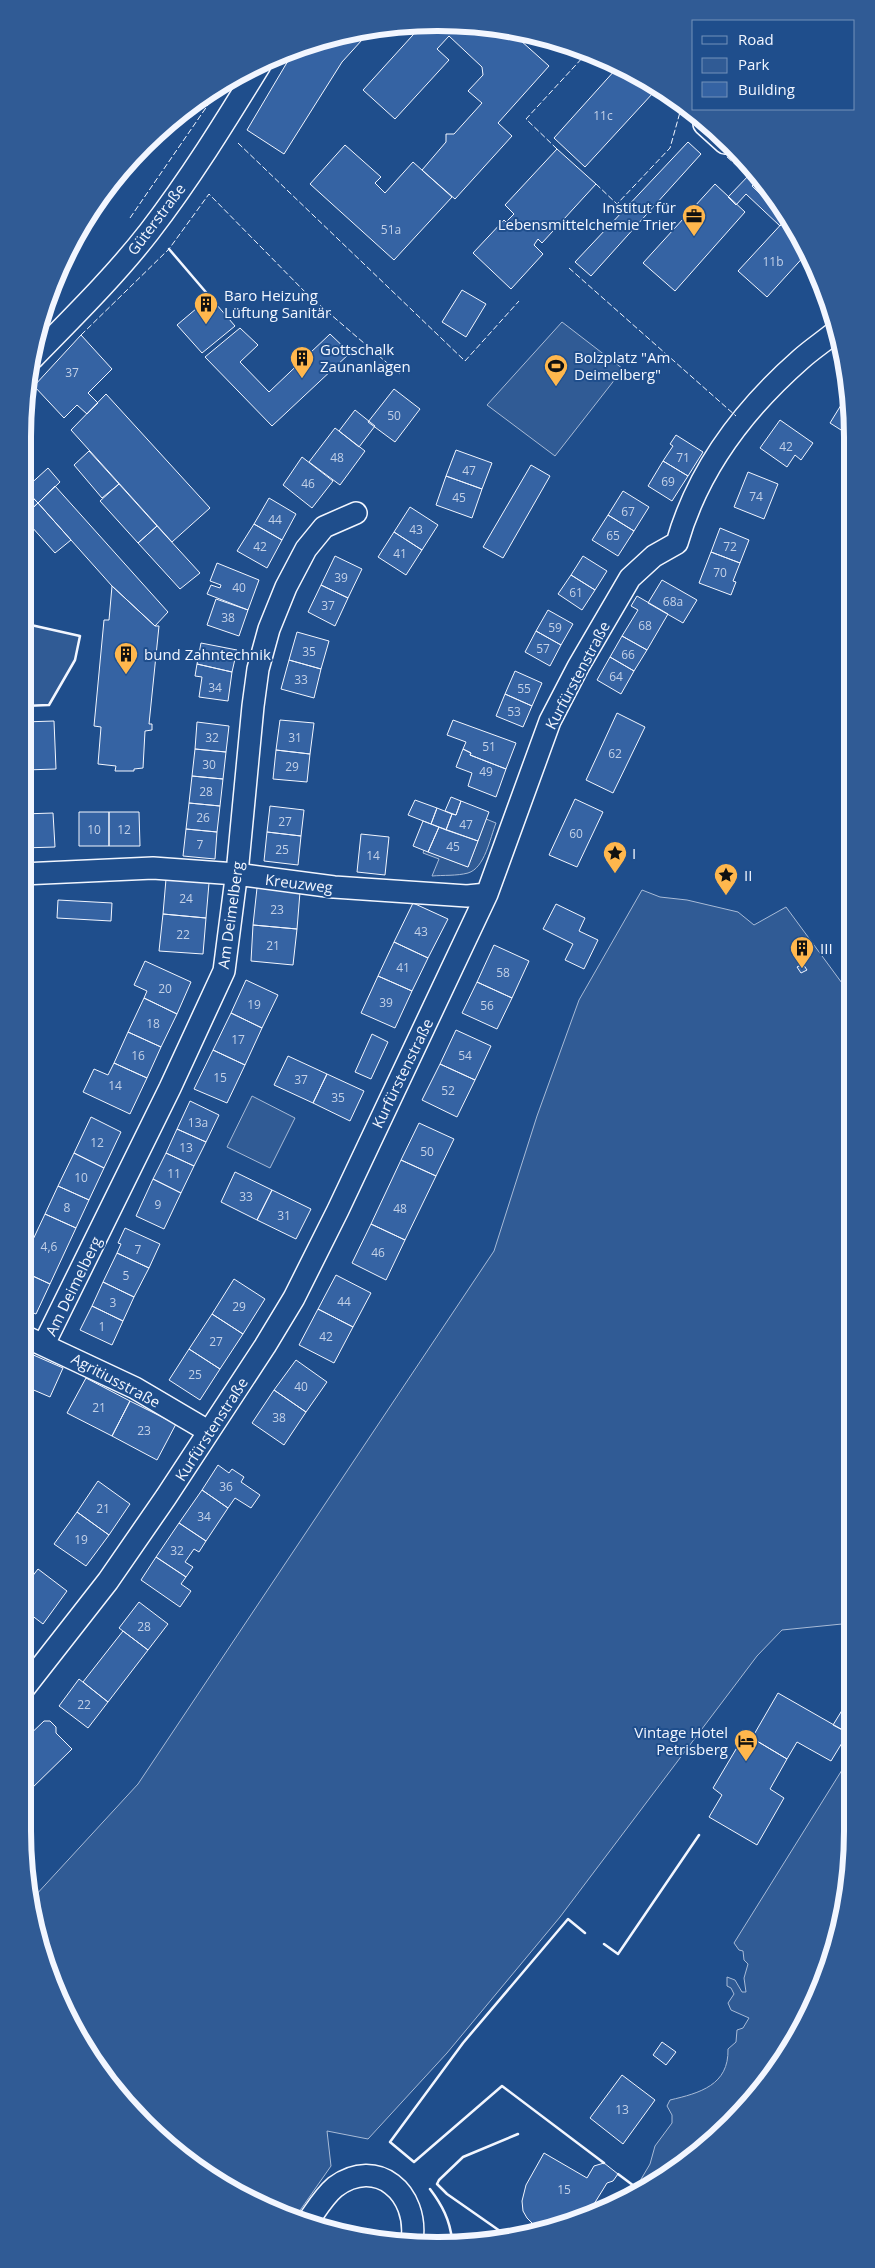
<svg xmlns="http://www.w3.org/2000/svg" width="875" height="2268" viewBox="0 0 875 2268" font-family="'Open Sans',sans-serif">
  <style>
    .green { fill: #305b95; stroke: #a8bbd7 }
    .building { fill: #3563a3; stroke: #f2f6ff }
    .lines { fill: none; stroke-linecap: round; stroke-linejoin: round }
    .minor-casing { stroke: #f2f6ff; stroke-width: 24 }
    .minor { stroke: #1f4e8c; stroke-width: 21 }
    .fence { stroke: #f2f6ff; stroke-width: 1; stroke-dasharray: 6 2.5; stroke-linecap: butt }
    .wall { stroke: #f2f6ff; stroke-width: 2.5 }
    .labels { text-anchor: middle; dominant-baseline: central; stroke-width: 4; stroke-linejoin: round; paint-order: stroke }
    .number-label { font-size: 12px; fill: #c3d1e8 }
    .poi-label { font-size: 15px; fill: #f2f6ff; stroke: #1f4e8c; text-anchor: start }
    .street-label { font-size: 15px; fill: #f2f6ff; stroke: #1f4e8c }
    .rim { fill: none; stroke: #f2f6ff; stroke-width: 6 }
  </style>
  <rect width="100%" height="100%" fill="#1f4e8c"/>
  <path class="green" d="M 562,322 L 623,369 L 555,456 L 487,405 Z
    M 23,623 L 80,636 L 75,660 L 49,705 L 23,706 Z
    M 486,819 L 496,823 C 490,838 485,868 468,873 C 457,876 443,875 432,876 L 439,859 L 423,853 L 424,850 L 468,867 Z
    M 642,890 L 660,897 L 687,900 L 738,912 L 754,925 L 786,907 L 850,994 L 852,1623 L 782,1630 L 757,1656 L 560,1917 L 447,2053 L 368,2139 L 327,2131 L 331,2166 L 294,2219 L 230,2190 L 125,2104 L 78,2038 L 45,1964 L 34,1897 L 138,1784 L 494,1251 L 537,1116 L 579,1000 Z
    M 252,1096 L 295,1118 L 270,1168 L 227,1147 Z
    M 852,1754 L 852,1831 L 838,1938 L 810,2014 L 767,2083 L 668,2176 L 641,2190 L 637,2186 L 650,2164 L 655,2146 L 672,2123 L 672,2115 L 667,2106 L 670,2100 C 700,2093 729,2085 728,2049 L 736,2042 L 737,2030 L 743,2028 L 749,2018 L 731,2010 L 728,2003 L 734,1994 L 731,1988 L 727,1986 L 727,1977 L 735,1980 L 742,1992 L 746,1992 L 744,1978 L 748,1964 L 744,1960 L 743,1951 L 739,1950 L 734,1943 Z"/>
  <path class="building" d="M 465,23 L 510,31 L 549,66 L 498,123 L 512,136 L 455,199 L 422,170 L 446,142 L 446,134 L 454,134 L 482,103 L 468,91 L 483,75 L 482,67 L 449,36 L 437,49 L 449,60 L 395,119 L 363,90 L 422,25 Z
    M 372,29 L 342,62 L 284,154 L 247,130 L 295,49 L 304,44 Z
    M 616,69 L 636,78 L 653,93 L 585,167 L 554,138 Z
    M 688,142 L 701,154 L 591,276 L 575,262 Z
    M 345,145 L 381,177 L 375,183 L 385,193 L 413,162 L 452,197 L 394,260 L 310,184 Z
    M 557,149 L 596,184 L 542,243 L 538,239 L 534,245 L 543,254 L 511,289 L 473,253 L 504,220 L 506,222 L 514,214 L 505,205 Z
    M 751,173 L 758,180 L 752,186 L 786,219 L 780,226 L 746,194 L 736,205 L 728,197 Z
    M 715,184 L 745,212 L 675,291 L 643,263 Z
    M 786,219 L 808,252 L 767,297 L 738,271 Z
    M 462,290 L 486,304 L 466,337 L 442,322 Z
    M 210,297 L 235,326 L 202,353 L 177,325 Z
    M 240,328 L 258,345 L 240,362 L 269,392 L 330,334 L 350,353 L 272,426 L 205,357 Z
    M 81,335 L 112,369 L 88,393 L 98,403 L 87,414 L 77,405 L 64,418 L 34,386 Z
    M 394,389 L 420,409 L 395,442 L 368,422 Z
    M 849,392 L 849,435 L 830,423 Z
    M 106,394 L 210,508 L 172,542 L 71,430 Z
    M 355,410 L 375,426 L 359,447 L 339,431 Z
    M 780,420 L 813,443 L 801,460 L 795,455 L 787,467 L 760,448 Z
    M 335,428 L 365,451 L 340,485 L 309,462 Z
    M 676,435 L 703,452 L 688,476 L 663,461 L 673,446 L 670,444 Z
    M 456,450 L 492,463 L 482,489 L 446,476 Z
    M 89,451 L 119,484 L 102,498 L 74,465 Z
    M 302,457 L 333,481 L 312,508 L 283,485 Z
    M 663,461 L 688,476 L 672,501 L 648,486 Z
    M 531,465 L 550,476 L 503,558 L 483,547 Z
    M 48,468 L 60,482 L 38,503 L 25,489 Z
    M 748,472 L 778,484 L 764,519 L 734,507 Z
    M 446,476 L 482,489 L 472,518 L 436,505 Z
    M 119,484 L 157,526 L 138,543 L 100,501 Z
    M 55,486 L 168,612 L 155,626 L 112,586 L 38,503 Z
    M 623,491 L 649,507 L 634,531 L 608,515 Z
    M 29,494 L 38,503 L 23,517 L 22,500 Z
    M 269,498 L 296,514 L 282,540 L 254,524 Z
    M 38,503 L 71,540 L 55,553 L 23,517 Z
    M 410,507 L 438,525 L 422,550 L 394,532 Z
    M 608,515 L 634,531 L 618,556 L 592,540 Z
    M 254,524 L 282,540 L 267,568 L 237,551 Z
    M 157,526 L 200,573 L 180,589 L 138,543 Z
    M 720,528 L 749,540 L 740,563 L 711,552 Z
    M 394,532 L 422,550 L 406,575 L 378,557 Z
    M 711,552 L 740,563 L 733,581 L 736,582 L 731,595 L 699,583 Z
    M 335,556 L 362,569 L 348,598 L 321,585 Z
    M 583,556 L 607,571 L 595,590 L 571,575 Z
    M 217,563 L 259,580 L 248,610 L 207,594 L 211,585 L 220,588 L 221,585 L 210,581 Z
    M 571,575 L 595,590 L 582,610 L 558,594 Z
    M 662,580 L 697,600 L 683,623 L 648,603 Z
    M 321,585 L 348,598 L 335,626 L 308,612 Z
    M 112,586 L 155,626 L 159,626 L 149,724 L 152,724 L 152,730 L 145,731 L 143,768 L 134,769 L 134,771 L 115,771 L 116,766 L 98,764 L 101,727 L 94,726 L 104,620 L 109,620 Z
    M 637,596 L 668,614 L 647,650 L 622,636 L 638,610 L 631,606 Z
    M 216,599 L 248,610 L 239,636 L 207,625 Z
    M 548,610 L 573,624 L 561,645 L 536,631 Z
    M 536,631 L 561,645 L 550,666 L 525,652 Z
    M 297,632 L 329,641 L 321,669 L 289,660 Z
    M 622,636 L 647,650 L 634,671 L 610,657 Z
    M 201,643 L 237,650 L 232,672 L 197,664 Z
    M 610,657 L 634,671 L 621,694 L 597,680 Z
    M 289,660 L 321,669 L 314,698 L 281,689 Z
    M 197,664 L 232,672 L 228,701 L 199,697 L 202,677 L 195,676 Z
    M 515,671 L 542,683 L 532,706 L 505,694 Z
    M 505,694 L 532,706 L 523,727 L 496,716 Z
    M 617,713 L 645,727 L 613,793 L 586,780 Z
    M 280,720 L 314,723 L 310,754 L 276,750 Z
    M 453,720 L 516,743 L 506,769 L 470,755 L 471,753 L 463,749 L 466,742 L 447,735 Z
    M 54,721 L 56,769 L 25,770 L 23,722 Z
    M 197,722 L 229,726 L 226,752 L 195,749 Z
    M 195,749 L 226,752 L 223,779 L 192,776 Z
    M 463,749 L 471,753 L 470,755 L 506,769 L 496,797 L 468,786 L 472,773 L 456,767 Z
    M 276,750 L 310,754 L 307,782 L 273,779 Z
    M 192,776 L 223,779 L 220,806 L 189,803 Z
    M 451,797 L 461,801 L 456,815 L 445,811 Z
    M 575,799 L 603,812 L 577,867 L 549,855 Z
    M 415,800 L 437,808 L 431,824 L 408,815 Z
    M 461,801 L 489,812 L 478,841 L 446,830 L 452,814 L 456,815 Z
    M 189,803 L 220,806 L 217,832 L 186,829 Z
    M 270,806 L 304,810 L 301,836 L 267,832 Z
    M 437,808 L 452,814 L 446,830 L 431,824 Z
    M 79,812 L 109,812 L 109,846 L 79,846 Z
    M 109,812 L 139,812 L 140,846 L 109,846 Z
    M 53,813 L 55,847 L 22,848 L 22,814 Z
    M 423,821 L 439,827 L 428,852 L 413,846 Z
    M 439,827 L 478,841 L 468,867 L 428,852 Z
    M 186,829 L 217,832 L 215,859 L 183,856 Z
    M 267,832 L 301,836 L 298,865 L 264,861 Z
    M 361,834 L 389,837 L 385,875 L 357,872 Z
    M 166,879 L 209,883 L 206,918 L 163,914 Z
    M 257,888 L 300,892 L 297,929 L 253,925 Z
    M 58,900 L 112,903 L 111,921 L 57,918 Z
    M 413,903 L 448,919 L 428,958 L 394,942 Z
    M 556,904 L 585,918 L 579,931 L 598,940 L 584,969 L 565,960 L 573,944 L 543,929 Z
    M 163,914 L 206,918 L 203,954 L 159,951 Z
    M 253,925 L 297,929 L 293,965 L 251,961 Z
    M 394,942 L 428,958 L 412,991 L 378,976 Z
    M 494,945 L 529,961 L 512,998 L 477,982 Z
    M 145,961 L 191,982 L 177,1014 L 144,998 L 147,991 L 134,985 Z
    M 803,964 L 807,970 L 801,973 L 797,967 Z
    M 378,976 L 412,991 L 395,1028 L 361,1013 Z
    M 246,980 L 278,995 L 262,1028 L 231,1013 Z
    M 477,982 L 512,998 L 497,1029 L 462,1013 Z
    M 144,998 L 177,1014 L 161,1047 L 128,1032 Z
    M 231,1013 L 262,1028 L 245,1065 L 213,1050 Z
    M 456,1030 L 491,1046 L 475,1080 L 440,1064 Z
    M 128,1032 L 161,1047 L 147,1078 L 114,1063 Z
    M 372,1034 L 388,1042 L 371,1079 L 355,1072 Z
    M 213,1050 L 245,1065 L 227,1103 L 194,1089 Z
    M 288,1056 L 327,1074 L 313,1103 L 274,1085 Z
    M 114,1063 L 147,1078 L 130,1114 L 83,1092 L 94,1069 L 108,1075 Z
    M 440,1064 L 475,1080 L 457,1117 L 422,1100 Z
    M 327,1074 L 364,1091 L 350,1121 L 313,1103 Z
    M 190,1101 L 219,1115 L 206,1142 L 177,1129 Z
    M 91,1117 L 121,1132 L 104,1168 L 74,1153 Z
    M 419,1123 L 454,1139 L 436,1176 L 401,1160 Z
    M 177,1129 L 206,1142 L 194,1166 L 166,1153 Z
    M 74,1153 L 104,1168 L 89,1200 L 58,1186 Z
    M 166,1153 L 194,1166 L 181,1193 L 153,1179 Z
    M 401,1160 L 436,1176 L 405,1240 L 371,1224 Z
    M 235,1172 L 272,1190 L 257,1220 L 221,1202 Z
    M 153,1179 L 181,1193 L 164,1229 L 136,1216 Z
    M 58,1186 L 89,1200 L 76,1228 L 45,1214 Z
    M 272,1190 L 311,1209 L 296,1239 L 257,1220 Z
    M 45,1214 L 76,1228 L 50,1284 L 22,1271 L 22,1263 Z
    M 371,1224 L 405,1240 L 386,1280 L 352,1263 Z
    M 125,1228 L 160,1244 L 149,1268 L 117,1253 L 121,1244 L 118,1243 Z
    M 117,1253 L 149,1268 L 134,1297 L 103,1282 Z
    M 22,1271 L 50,1284 L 36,1314 L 22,1308 Z
    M 336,1275 L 371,1293 L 353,1327 L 318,1309 Z
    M 234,1279 L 265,1299 L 243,1334 L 212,1314 Z
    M 103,1282 L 134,1297 L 123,1321 L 92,1306 Z
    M 92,1306 L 123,1321 L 112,1345 L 80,1330 Z
    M 318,1309 L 353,1327 L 334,1363 L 299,1345 Z
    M 212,1314 L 243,1334 L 220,1369 L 189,1349 Z
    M 189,1349 L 220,1369 L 200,1400 L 169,1380 Z
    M 22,1350 L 63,1368 L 50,1397 L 22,1385 Z
    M 296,1360 L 327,1382 L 306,1412 L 274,1390 Z
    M 86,1378 L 130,1401 L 112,1436 L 67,1413 Z
    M 274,1390 L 306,1412 L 284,1445 L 252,1423 Z
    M 130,1401 L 176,1424 L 157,1460 L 112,1436 Z
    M 218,1465 L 229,1473 L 232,1469 L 244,1477 L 241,1482 L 260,1495 L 251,1508 L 235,1498 L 228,1508 L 202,1490 Z
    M 98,1481 L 130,1504 L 109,1535 L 77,1512 Z
    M 202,1490 L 228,1508 L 206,1541 L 179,1523 Z
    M 77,1512 L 109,1535 L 86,1566 L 54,1544 Z
    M 179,1523 L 206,1541 L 199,1552 L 194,1549 L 185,1562 L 193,1567 L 186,1577 L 156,1557 Z
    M 156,1557 L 186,1577 L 181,1584 L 191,1591 L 180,1607 L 141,1580 Z
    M 38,1569 L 67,1591 L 43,1624 L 22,1608 L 22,1590 Z
    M 139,1602 L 168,1624 L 148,1650 L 119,1628 Z
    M 123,1631 L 148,1650 L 108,1702 L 83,1682 Z
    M 22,1634 L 30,1640 L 22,1648 Z
    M 79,1679 L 108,1702 L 88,1728 L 59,1706 Z
    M 778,1693 L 848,1733 L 831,1761 L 797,1742 L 787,1759 L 752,1738 Z
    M 852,1694 L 852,1725 L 848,1733 L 833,1725 Z
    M 44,1721 L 50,1721 L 56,1727 L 56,1733 L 72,1749 L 28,1792 L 22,1787 L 22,1742 Z
    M 745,1734 L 787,1759 L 770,1789 L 784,1798 L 757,1845 L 709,1817 L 722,1795 L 713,1788 Z
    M 662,2042 L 676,2052 L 666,2065 L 653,2055 Z
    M 622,2075 L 655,2100 L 623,2144 L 590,2118 Z
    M 544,2153 L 587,2178 L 594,2166 L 604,2163 L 618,2174 L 613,2181 L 607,2183 L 586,2217 L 535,2232 L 537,2228 L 527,2218 L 523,2211 L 522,2201 L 526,2185 Z"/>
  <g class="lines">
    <g class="minor-casing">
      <path id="minor" d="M 704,124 L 725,143
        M 33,358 C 73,317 114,277 149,232 C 190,179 225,122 260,65
        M 22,874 L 153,868 L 236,874 L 334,887 L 467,896 L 487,894
        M 22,1335 L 135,1388 L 208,1431
        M 44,1344 L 170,1088 L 224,971 L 238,863 L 253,706 L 258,669 L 269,629 L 286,587 L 306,549 L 324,527 L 356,513
        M 22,1691 L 108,1581 L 166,1497 L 265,1346 L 294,1298 L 338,1210 L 487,894 L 550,721 L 578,667 L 630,578 L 654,556 L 677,543 C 698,469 744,409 801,359 C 811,350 823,342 834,333
        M 306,2224 C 315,2212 323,2197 335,2187 C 377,2156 419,2193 412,2241"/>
    </g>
    <use href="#minor" class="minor"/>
    <path class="fence" d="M 238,143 L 465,361 L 519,301
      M 557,149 L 526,119 L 585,55
      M 730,150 L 726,156 L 748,176
      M 596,184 L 617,204 L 670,148 L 682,105
      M 130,218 L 223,83
      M 569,268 L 736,416
      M 81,335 L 169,249 L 209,194 L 308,295 L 400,374
      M 851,1243 L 849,1245 L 851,1246"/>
    <path class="wall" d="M 169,249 L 210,297
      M 22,623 L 80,636 L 75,660 L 49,705 L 23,706 L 23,722
      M 585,1933 L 568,1919 L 463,2043 L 390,2142 L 414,2162 L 502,2086 L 604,2163
      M 604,1944 L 618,1954 L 699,1835
      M 618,2174 L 638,2189 L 636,2193
      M 430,2189 C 442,2205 450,2220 452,2240
      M 510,2238 L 447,2194 L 437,2184 L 439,2180 L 463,2157 L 518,2134"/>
  </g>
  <defs>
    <g id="office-pin" transform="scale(1.25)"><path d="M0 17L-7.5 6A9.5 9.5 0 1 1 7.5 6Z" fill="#ffb74d" stroke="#1f4e8c"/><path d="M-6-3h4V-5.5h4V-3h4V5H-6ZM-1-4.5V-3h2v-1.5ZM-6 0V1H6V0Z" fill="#111"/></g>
    <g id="building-pin" transform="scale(1.25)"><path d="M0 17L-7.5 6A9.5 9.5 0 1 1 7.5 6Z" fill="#ffb74d" stroke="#1f4e8c"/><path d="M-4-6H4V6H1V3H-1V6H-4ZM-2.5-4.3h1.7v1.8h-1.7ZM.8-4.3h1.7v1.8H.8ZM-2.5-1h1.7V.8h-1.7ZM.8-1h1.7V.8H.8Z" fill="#111"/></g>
    <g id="stadium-pin" transform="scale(1.25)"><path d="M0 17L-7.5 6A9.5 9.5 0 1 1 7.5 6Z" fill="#ffb74d" stroke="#1f4e8c"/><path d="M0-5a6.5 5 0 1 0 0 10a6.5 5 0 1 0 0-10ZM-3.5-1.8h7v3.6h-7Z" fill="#111"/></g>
    <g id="sight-pin" transform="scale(1.25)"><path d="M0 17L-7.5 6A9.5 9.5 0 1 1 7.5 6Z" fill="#ffb74d" stroke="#1f4e8c"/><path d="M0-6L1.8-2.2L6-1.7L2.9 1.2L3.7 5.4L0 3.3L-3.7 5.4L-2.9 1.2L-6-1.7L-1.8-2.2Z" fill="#111"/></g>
    <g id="hotel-pin" transform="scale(1.25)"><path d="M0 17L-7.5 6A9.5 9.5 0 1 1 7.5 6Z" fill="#ffb74d" stroke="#1f4e8c"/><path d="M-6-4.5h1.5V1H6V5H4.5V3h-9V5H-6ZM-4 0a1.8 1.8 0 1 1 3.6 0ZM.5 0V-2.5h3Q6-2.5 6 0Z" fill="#111"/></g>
  </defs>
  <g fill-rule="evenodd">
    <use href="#office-pin" x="694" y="216"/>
    <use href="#building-pin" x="206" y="304"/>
    <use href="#building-pin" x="302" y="358"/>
    <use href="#stadium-pin" x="556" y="366"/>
    <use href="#building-pin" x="126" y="654"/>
    <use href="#sight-pin" x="615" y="853"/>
    <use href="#sight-pin" x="726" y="875"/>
    <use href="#building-pin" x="802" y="948"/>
    <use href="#hotel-pin" x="746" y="1741"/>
  </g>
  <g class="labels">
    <g class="number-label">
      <text x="603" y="115">11c</text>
      <text x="391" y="229">51a</text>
      <text x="773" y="261">11b</text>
      <text x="72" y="372">37</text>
      <text x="394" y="415">50</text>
      <text x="786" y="446">42</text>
      <text x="337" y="457">48</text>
      <text x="683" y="457">71</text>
      <text x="469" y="470">47</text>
      <text x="668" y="481">69</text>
      <text x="308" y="483">46</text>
      <text x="756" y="496">74</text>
      <text x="459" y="497">45</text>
      <text x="628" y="511">67</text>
      <text x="275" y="519">44</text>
      <text x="416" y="529">43</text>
      <text x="613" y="535">65</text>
      <text x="260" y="546">42</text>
      <text x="730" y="546">72</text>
      <text x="400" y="553">41</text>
      <text x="720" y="572">70</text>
      <text x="341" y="577">39</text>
      <text x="239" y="587">40</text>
      <text x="576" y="592">61</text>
      <text x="673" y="601">68a</text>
      <text x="328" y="605">37</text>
      <text x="228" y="617">38</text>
      <text x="645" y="625">68</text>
      <text x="555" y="627">59</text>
      <text x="543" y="648">57</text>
      <text x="309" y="651">35</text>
      <text x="628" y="654">66</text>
      <text x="616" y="676">64</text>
      <text x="301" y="679">33</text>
      <text x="215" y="687">34</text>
      <text x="524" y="688">55</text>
      <text x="514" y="711">53</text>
      <text x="212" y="737">32</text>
      <text x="295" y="737">31</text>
      <text x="489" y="746">51</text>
      <text x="615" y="753">62</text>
      <text x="209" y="764">30</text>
      <text x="292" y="766">29</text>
      <text x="486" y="771">49</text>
      <text x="206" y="791">28</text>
      <text x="203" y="817">26</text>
      <text x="285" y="821">27</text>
      <text x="466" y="824">47</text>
      <text x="94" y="829">10</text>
      <text x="124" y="829">12</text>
      <text x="576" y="833">60</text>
      <text x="200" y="844">7</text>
      <text x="453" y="846">45</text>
      <text x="282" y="849">25</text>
      <text x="373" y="855">14</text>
      <text x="186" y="898">24</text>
      <text x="277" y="909">23</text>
      <text x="421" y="931">43</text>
      <text x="183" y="934">22</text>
      <text x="273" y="945">21</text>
      <text x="403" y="967">41</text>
      <text x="503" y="972">58</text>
      <text x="165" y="988">20</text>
      <text x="386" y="1002">39</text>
      <text x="254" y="1004">19</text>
      <text x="487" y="1005">56</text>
      <text x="153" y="1023">18</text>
      <text x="238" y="1039">17</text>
      <text x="138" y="1055">16</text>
      <text x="465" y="1055">54</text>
      <text x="220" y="1077">15</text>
      <text x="301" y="1079">37</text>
      <text x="115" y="1085">14</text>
      <text x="448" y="1090">52</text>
      <text x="338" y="1097">35</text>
      <text x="198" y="1122">13a</text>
      <text x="97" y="1142">12</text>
      <text x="186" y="1147">13</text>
      <text x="427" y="1151">50</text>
      <text x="174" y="1173">11</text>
      <text x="81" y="1177">10</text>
      <text x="246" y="1196">33</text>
      <text x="158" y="1204">9</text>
      <text x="67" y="1207">8</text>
      <text x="400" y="1208">48</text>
      <text x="284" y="1215">31</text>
      <text x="49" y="1246">4,6</text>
      <text x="138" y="1249">7</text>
      <text x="378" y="1252">46</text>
      <text x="126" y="1275">5</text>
      <text x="344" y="1301">44</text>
      <text x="113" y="1302">3</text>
      <text x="239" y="1306">29</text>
      <text x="102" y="1326">1</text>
      <text x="326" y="1336">42</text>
      <text x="216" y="1341">27</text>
      <text x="195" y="1374">25</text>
      <text x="301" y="1386">40</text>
      <text x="99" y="1407">21</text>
      <text x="279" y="1417">38</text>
      <text x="144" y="1430">23</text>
      <text x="226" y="1486">36</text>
      <text x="103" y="1508">21</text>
      <text x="204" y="1516">34</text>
      <text x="81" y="1539">19</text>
      <text x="177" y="1550">32</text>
      <text x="144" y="1626">28</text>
      <text x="84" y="1704">22</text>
      <text x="622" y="2109">13</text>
      <text x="564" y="2189">15</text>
    </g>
    <g class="poi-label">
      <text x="676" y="207" text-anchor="end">Institut für<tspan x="676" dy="17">Lebensmittelchemie Trier</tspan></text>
      <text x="224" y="295">Baro Heizung<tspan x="224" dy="17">Lüftung Sanitär</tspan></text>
      <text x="320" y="349">Gottschalk<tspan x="320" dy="17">Zaunanlagen</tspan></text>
      <text x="574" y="357">Bolzplatz "Am<tspan x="574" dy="17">Deimelberg"</tspan></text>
      <text x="144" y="654">bund Zahntechnik</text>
      <text x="632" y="853">I</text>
      <text x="744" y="875">II</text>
      <text x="820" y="948">III</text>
      <text x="728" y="1732" text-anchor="end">Vintage Hotel<tspan x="728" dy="17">Petrisberg</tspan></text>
    </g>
    <g class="street-label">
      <text transform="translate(156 219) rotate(-53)">Güterstraße</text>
      <text transform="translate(577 675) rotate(-62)">Kurfürstenstraße</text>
      <text transform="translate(299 883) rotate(7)">Kreuzweg</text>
      <text transform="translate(230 915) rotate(-82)">Am Deimelberg</text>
      <text transform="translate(402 1073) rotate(-64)">Kurfürstenstraße</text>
      <text transform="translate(73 1286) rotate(-64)">Am Deimelberg</text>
      <text transform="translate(116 1380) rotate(28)">Agritiusstraße</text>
      <text transform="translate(211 1429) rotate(-57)">Kurfürstenstraße</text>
    </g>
  </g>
  <path d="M0 0H875V2268H0ZM437 31H438A406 406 0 0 1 844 437V1831A406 406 0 0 1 438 2237H437A406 406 0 0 1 31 1831V437A406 406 0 0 1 437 31Z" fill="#305b95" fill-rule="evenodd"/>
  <path class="rim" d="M437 31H438A406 406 0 0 1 844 437V1831A406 406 0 0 1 438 2237H437A406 406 0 0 1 31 1831V437A406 406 0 0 1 437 31Z"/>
  <rect x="692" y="20" width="162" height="90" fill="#1f4e8c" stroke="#7391ba"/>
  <rect x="702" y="36" width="25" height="8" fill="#1f4e8c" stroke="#7391ba"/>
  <text x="738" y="45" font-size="15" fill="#f2f6ff">Road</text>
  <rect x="702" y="58" width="25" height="15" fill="#305b95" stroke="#7391ba"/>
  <text x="738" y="70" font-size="15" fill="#f2f6ff">Park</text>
  <rect x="702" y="82" width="25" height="15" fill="#3563a3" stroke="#7391ba"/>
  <text x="738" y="95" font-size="15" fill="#f2f6ff">Building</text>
</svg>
